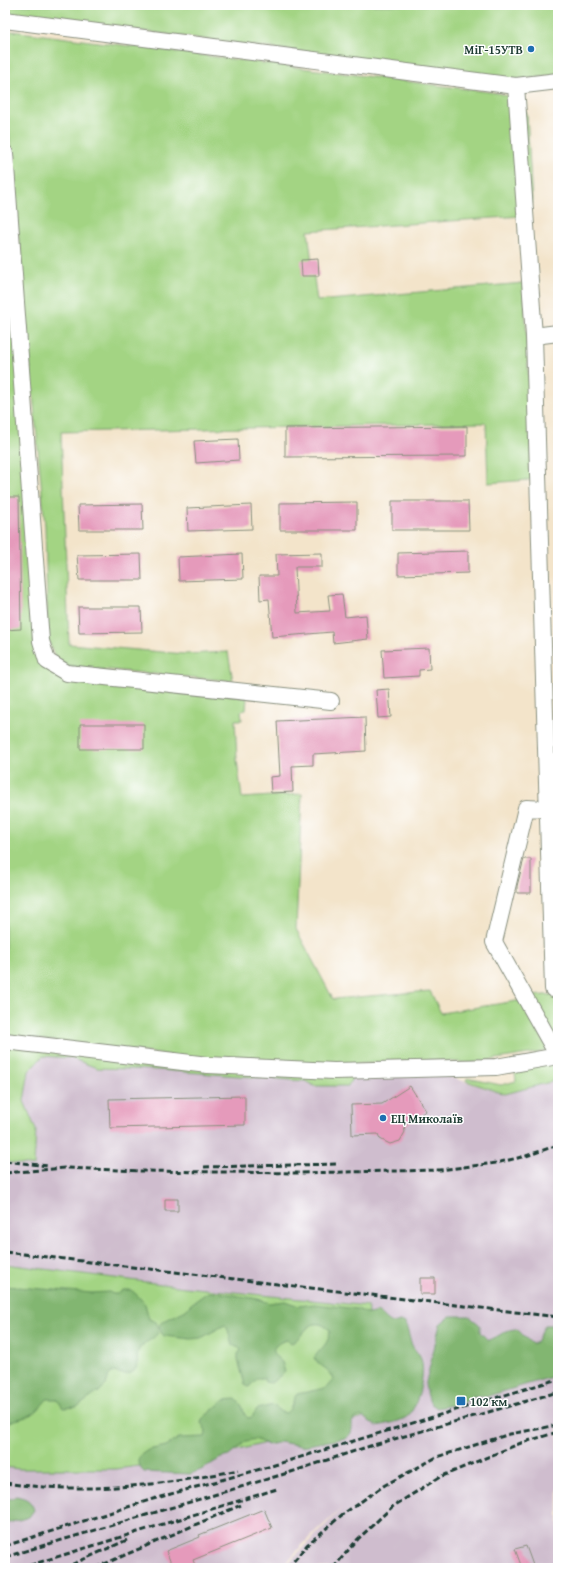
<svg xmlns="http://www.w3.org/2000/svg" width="563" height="1573" viewBox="0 0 563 1573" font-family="'Gentium Book Plus',serif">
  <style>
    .industrial { fill: #cfbdce }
    .green { fill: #a3d483; stroke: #61885c }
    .forest { fill: #82b671; stroke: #507a52 }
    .building { fill: #e59abb }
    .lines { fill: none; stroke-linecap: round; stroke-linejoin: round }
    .minor-casing { stroke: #89907f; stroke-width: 18 }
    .minor { stroke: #fff; stroke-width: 16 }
    .rail { stroke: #1f3d34; stroke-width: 3; stroke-dasharray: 6 3; stroke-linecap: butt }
    .poi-dot { fill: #1f6fb2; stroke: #fff; stroke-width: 1.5 }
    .labels { text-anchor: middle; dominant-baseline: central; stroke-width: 3; stroke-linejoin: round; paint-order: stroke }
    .poi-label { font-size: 12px; font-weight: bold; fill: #1f3d34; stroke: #fff; text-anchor: start }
  </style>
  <rect width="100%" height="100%" fill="#fff"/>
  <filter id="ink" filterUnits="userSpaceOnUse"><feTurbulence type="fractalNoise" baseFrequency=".025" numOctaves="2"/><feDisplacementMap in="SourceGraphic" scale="8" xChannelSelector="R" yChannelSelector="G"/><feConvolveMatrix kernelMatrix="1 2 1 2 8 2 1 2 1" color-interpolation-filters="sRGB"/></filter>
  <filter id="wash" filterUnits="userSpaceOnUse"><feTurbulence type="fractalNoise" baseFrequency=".012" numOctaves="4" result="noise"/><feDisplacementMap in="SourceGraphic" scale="16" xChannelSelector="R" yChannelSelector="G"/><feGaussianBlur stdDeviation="0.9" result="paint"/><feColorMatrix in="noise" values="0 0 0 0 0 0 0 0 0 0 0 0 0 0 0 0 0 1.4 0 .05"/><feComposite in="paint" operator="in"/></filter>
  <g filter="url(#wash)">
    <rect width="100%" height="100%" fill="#f3e4ca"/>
    <path class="industrial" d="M 43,1056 L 71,1058 L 97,1068 L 160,1070 L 305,1081 L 314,1086 L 352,1078 L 434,1072 L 505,1094 L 558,1080 L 558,1568 L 283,1568 L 343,1507 L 308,1539 L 281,1568 L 5,1568 L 5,1467 L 19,1469 L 368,1306 L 185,1287 L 5,1264 L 5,1162 L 34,1166 L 36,1130 L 24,1102 L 29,1071 Z"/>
    <path class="green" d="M 5,5 L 558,5 L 558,75 L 516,80 L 5,13 Z
      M 12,31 L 498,93 C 513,97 520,101 527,114 L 532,203 L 522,216 L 308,231 L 317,301 L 524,283 L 533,477 L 529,480 L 488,483 L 486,423 L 61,432 L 69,644 L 185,654 L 228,652 L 233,681 L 67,666 L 55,657 L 48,640 L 45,526 L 5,86 L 5,36 L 8,33 Z
      M 5,219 L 49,661 L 247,698 L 246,710 L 241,711 L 242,720 L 235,720 L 237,760 L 242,798 L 302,794 L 296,929 L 333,999 L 430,991 L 441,1013 L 522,1000 L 549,1051 L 470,1063 L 430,1060 L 335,1065 L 208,1060 L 5,1035 Z
      M 558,994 L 558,1045 L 530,996 Z
      M 5,1043 L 207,1067 L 336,1073 L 431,1068 L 453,1068 L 456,1073 L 456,1077 L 434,1072 L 352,1078 L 348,1086 L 314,1086 L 305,1081 L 160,1070 L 97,1068 L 71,1058 L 43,1056 L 29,1071 L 24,1101 L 36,1130 L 34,1166 L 5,1162 Z
      M 558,1059 L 558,1080 L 505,1094 L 466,1081 L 467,1078 L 501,1085 L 516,1081 L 515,1072 L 518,1068 Z
      M 5,1264 L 185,1287 L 368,1306 L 363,1418 L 215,1456 L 116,1469 L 19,1469 L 5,1467 Z"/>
    <path class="forest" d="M 5,1286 L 92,1293 L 109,1292 L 113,1294 L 118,1294 L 123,1290 L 131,1290 L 137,1295 L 145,1304 L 149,1319 L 156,1322 C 164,1338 148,1338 140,1348 C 135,1355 140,1365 134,1371 C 127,1377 120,1373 113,1372 L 109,1375 L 106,1385 L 100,1391 L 77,1407 L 63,1408 L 57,1399 L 47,1399 C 42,1405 38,1411 31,1415 C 23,1419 13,1419 5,1425 Z
      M 208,1292 L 215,1292 L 258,1299 L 270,1303 L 285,1301 L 299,1306 L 315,1304 L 357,1309 L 369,1314 L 377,1312 C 386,1317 390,1328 401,1321 L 405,1323 C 408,1330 409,1336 411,1343 C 413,1349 419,1353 421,1359 C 426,1372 418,1405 409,1415 C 402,1422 386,1424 377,1426 L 361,1416 C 348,1420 354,1424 351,1433 C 351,1433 347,1438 346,1438 L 302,1446 L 280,1442 L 268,1445 L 255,1439 L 246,1441 L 229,1456 L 221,1458 L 201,1470 L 190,1474 L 144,1472 L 141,1469 L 138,1459 L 142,1454 L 148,1450 L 166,1446 L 179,1438 L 205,1437 C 207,1431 205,1428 201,1423 L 202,1419 L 224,1400 L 236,1399 L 242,1406 L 245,1415 L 248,1418 L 252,1417 L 257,1409 L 273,1405 L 281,1412 L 286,1413 C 293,1408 292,1400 297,1394 L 326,1388 L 334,1379 C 328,1367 321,1368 314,1358 C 321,1347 329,1345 330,1330 C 310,1313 306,1335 292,1343 L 286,1340 C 278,1343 273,1346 273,1354 L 282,1362 L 285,1372 L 271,1383 L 265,1382 L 264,1378 C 256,1377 253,1383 249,1387 L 245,1385 L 238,1360 L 238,1354 L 241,1350 L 239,1348 L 232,1345 L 228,1330 L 225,1325 L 201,1338 L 191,1339 L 164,1336 L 161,1333 L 159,1325 L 162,1322 L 186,1310 L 191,1304 Z
      M 450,1316 L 469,1316 L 480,1325 L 480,1332 L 488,1340 C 501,1337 503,1329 517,1329 L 532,1344 L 536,1342 L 545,1325 L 558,1325 L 558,1375 L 488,1396 L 473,1396 L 463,1403 L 437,1408 L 430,1403 L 425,1386 L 440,1324 Z
      M 16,1496 C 26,1498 31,1500 34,1510 L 29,1517 L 5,1524 L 5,1499 L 11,1499 Z"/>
    <g id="blocks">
      <path class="building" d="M 318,259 L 319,276 L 302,276 L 301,260 Z
        M 467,426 L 467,456 L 285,457 L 285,428 Z
        M 238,439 L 239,460 L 196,463 L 194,441 Z
        M 5,497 L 19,497 L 21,629 L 5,630 Z
        M 392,501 L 468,501 L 469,530 L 392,530 Z
        M 357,502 L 357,530 L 280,530 L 280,503 Z
        M 142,504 L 143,530 L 79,530 L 78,505 Z
        M 251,505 L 252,529 L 188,531 L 187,508 Z
        M 468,551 L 468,573 L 398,575 L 398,553 Z
        M 322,553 L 322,567 L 295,567 L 297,613 L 330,611 L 328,595 L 342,594 L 345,617 L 366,615 L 368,639 L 333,643 L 332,632 L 272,637 L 269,599 L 260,600 L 259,576 L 277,576 L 276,554 Z
        M 141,554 L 142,580 L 79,580 L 77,555 Z
        M 242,554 L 243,579 L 179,581 L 178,557 Z
        M 78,607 L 141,607 L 142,632 L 79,633 Z
        M 429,648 L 430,669 L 419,670 L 419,676 L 384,678 L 382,650 Z
        M 389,689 L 391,717 L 378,718 L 376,690 Z
        M 365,717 L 366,751 L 313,754 L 313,765 L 292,766 L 293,792 L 271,793 L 270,777 L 280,776 L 277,721 Z
        M 80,724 L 144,724 L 144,749 L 80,749 Z
        M 524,859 L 531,859 L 531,893 L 517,893 L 517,886 Z
        M 410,1086 L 426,1111 L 404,1126 L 405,1132 L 400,1141 L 390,1144 L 380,1139 L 378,1134 L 352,1135 L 351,1105 L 382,1104 Z
        M 245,1096 L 245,1125 L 110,1128 L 109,1099 Z
        M 165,1199 L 178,1199 L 178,1211 L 165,1211 Z
        M 420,1278 L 435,1278 L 435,1294 L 420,1294 Z
        M 264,1509 L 272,1528 L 193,1560 L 196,1568 L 173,1568 L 166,1551 L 200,1537 L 199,1535 Z
        M 526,1546 L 534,1568 L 522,1568 L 515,1549 Z"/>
    </g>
  </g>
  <g filter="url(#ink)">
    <use href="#blocks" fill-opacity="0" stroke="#89907f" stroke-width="1"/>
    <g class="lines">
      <g class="minor-casing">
        <path id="minor" d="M 5,20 L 516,86 L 558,81
          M 516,86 L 534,336 L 553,989
          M 5,153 L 41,641 L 47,661 L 67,673 L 331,701
          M 534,336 L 558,333
          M 547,809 L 526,808 L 494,942 L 558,1056
          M 5,1041 L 208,1065 L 334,1071 L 496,1067 L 558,1056"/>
      </g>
      <use href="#minor" class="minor"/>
      <path class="rail" d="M 5,1161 L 48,1166
        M 204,1167 L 339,1164
        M 5,1173 L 66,1168 L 141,1171 L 299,1173 L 440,1170 L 496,1163 L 526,1156 L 558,1145
        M 5,1252 L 558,1317
        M 5,1483 C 82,1494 162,1486 238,1470
        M 5,1546 L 153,1499 L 268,1467 L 558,1379
        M 5,1557 L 291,1472 L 370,1446 L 558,1392
        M 21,1568 L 277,1489
        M 64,1568 L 127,1540
        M 95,1568 L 241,1505
        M 288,1568 L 307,1545 L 343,1514 L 385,1485 L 437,1457 L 510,1434 L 558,1425
        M 333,1568 L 358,1539 L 392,1507 L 440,1477 L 521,1443 L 558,1432"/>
    </g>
  </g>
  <g class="poi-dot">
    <circle cx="531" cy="49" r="4"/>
    <circle cx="383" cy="1118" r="4"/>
    <rect x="456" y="1396" width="10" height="10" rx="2"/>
  </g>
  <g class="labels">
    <g class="poi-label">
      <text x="523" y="49" text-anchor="end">МіГ-15УТВ</text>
      <text x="391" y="1118">ЕЦ Миколаїв</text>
      <text x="470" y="1401">102 км</text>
    </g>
  </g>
  <rect width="563" height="1573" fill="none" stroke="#fff" stroke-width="20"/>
</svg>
